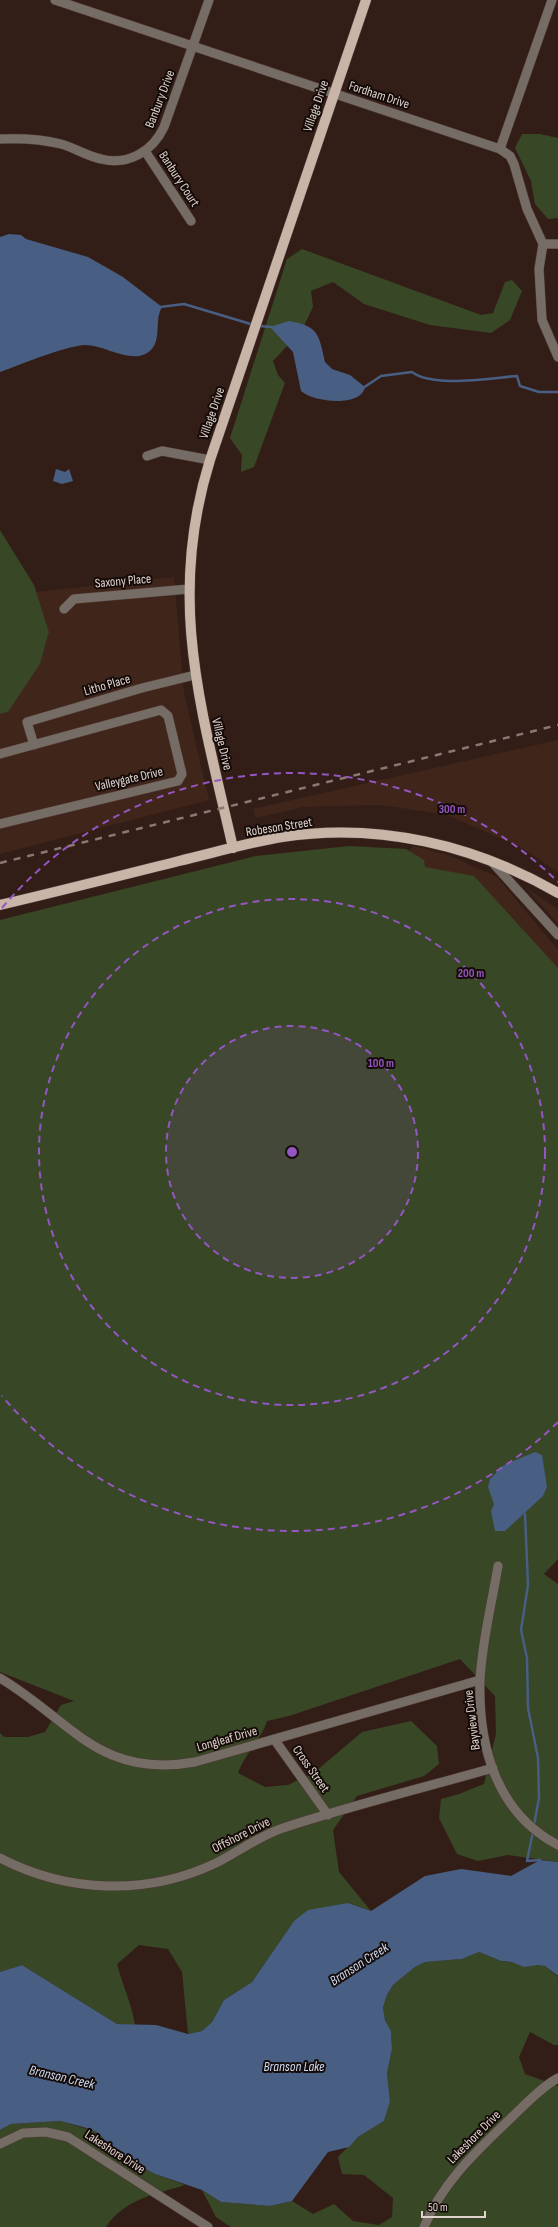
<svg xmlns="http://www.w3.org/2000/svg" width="558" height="2227" viewBox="0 0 558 2227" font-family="'Sofia Sans Condensed',sans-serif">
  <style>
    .built { fill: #40251b }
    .green { fill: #384725 }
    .water { fill: #485e83 }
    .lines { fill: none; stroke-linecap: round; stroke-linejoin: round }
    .stream { stroke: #485e83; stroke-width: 2.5 }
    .minor-casing { stroke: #4f3b34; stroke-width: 10 }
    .major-casing { stroke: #4f3b34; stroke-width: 11 }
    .minor { stroke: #766c66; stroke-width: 9 }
    .major { stroke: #c9b4a8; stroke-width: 10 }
    .rail { stroke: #8a7872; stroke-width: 2.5; stroke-dasharray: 7 7; stroke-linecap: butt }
    .ring { fill: none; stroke: #9456c2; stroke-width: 2; stroke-dasharray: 7 5 }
    .labels { text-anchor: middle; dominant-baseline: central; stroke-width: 4; stroke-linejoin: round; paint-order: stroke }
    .street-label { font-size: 13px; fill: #e0d2cd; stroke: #140b08 }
    .water-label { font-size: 14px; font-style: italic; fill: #ccdbf4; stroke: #140b08 }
    .centre { fill: #9456c2; stroke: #140b08; stroke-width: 2 }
    .ring-label { font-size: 12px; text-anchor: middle; font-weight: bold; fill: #9456c2; stroke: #140b08; stroke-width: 4; stroke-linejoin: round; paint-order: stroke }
  </style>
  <rect width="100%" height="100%" fill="#331e17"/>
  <path class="built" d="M 174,577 L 184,693 L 209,800 L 0,854 L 0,714 L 8,712 L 40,664 L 49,632 L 36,592 Z
    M 558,740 L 558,872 L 519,846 L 447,815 L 382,805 L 303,807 L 256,818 L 253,809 Z
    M 414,846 L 448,855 L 497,877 L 558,950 L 558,1036 L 376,875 Z
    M 526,888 L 558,909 L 558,924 Z"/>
  <path class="green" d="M 522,134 L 540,134 L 558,138 L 558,218 L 548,219 L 535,204 L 531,181 L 515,148 Z
    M 302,249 L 481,315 L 493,313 L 505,282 L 512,280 L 522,291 L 510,320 L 491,333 L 430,325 L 364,304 L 333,282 L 311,291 L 313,307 L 302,330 L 273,361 L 278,375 L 285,383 L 254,467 L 241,472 L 242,455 L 230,438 L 287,259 Z
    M 0,530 L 34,585 L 49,632 L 40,664 L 8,712 L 0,714 Z
    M 349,846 L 406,849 L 424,860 L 425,867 L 474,876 L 558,968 L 558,1559 L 544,1574 L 558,1584 L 558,1862 L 508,1855 L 478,1861 L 457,1854 L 439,1818 L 441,1799 L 459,1794 L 484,1784 L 496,1734 L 495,1696 L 460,1659 L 289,1716 L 267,1721 C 261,1740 245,1754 238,1773 L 265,1787 L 288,1785 L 315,1772 L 362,1732 L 411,1721 L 437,1746 L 439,1764 L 424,1776 L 357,1796 L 333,1830 L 339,1872 L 371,1911 L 348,1903 L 294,1921 L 252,1982 L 224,2000 L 212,2022 L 202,2031 L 188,2034 L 182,1972 L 168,1949 L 139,1945 L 117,1964 C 122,1984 132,2004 135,2025 L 117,2024 L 22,1965 L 0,1972 L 0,1733 L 4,1737 L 28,1737 L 45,1732 L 61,1705 L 74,1701 L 0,1672 L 0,920 L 256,856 Z
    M 479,1952 L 501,1961 L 545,1966 L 558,1977 L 558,2045 L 554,2045 L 530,2032 L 519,2057 L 525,2074 L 558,2086 L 558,2227 L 231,2227 L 216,2217 L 202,2190 L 221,2202 L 270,2206 L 292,2201 L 313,2214 L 334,2204 L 353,2221 L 379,2225 L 392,2217 L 393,2198 L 364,2175 L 342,2174 L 338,2157 L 358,2137 L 384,2121 L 390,2102 L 387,2073 L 392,2049 L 391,2031 L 385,2020 L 383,2007 L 387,1995 L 393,1985 L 415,1967 L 425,1962 L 462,1959 Z
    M 60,2121 L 97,2132 L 121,2156 L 155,2174 L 185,2185 C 156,2194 124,2199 106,2227 L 0,2227 L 0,2130 L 11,2124 Z"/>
  <path class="water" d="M 9,234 L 21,235 L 26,239 L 88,257 L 123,277 L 162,307 C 154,320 162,339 151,350 C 133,367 105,344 84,345 C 63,347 22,364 0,372 L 0,237 Z
    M 289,321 C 319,326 319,335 325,362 L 332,369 L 350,375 L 365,387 C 361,408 313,402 301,391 L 293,352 L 270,327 Z
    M 56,469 L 65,472 L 69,469 L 73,481 L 62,484 L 53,481 Z
    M 535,1452 L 542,1455 L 547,1487 L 543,1496 L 505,1531 L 495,1531 L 491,1511 L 494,1504 L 488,1487 L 490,1479 L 504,1465 Z
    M 540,1860 L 558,1862 L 558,1976 L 545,1966 L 537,1965 L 524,1967 L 512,1962 L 501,1961 L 479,1952 L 462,1959 L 425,1962 L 415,1967 L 393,1985 L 387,1995 L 383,2007 L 385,2020 L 391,2031 L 392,2049 L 387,2073 L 390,2102 L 384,2121 L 358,2137 L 349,2147 L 328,2152 L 292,2201 L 270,2206 L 221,2202 L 202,2190 L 155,2174 L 121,2156 L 97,2132 L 83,2127 L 60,2121 L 11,2124 L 0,2130 L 0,1972 L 22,1965 L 117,2024 L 156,2025 L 188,2034 L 202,2031 L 212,2022 L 224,2000 L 252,1982 L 294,1921 L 308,1910 L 348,1903 L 371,1911 L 425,1876 L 461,1869 L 511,1876 Z"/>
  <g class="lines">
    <path class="stream" d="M 160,307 L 184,304 L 254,325
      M 259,326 L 272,327
      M 363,388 L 381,376 L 412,372 C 433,388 490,378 517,376 L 520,386 L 539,392 L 558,392
      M 525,1514 L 528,1585 L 521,1630 L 527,1658 L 528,1708 L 538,1758 L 539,1798 L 534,1825
      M 533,1832 L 527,1861 L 540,1860"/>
    <g class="minor-casing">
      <path id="minor" d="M 55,0 L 500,149 L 510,156 L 514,164 L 527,209 L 543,244 L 539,269 L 542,320 L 558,357
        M 0,139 C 21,138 41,139 61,144 C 75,148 87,156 101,159 C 128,166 153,151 164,127 L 209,0
        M 500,149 L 552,0
        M 145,151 L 191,221
        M 543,244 L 558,244
        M 147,456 L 162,451 L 210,460
        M 64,609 L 74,599 L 189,589
        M 34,745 L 27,722 L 142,688 L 195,675
        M 0,754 L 161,710 L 168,716 L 182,774 L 178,781 L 0,824
        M 492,862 L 558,935
        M 498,1566 C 492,1603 482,1641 480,1680 C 478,1745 496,1813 558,1845
        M 0,1678 C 72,1721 99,1779 195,1762 L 480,1680
        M 274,1739 L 328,1815
        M 0,1858 C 67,1893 147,1896 216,1863 C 238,1852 259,1836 283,1828 C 352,1805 423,1788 493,1768
        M 0,2144 L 23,2133 L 46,2132 L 68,2137 L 208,2227
        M 424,2227 C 443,2181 477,2151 511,2118 C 526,2104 540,2088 558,2078"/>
    </g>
    <g class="major-casing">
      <path id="major" d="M 233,848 C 202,711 166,601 210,460 L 366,0
        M 0,905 C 60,891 119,876 179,861 C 213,853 247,843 282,837 C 378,822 475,845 558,893"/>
    </g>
    <use href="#minor" class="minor"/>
    <use href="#major" class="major"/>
    <path class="rail" d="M 0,863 L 558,725"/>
  </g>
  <circle cx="292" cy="1152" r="126" fill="#9456c2" fill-opacity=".12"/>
  <g class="ring">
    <circle cx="292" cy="1152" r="126"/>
    <circle cx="292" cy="1152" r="253"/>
    <path d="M558 1422A379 379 0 0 1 2 1396M2 908A379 379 0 0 1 558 882"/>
  </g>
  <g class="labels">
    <g class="street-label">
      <text transform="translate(379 95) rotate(18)">Fordham Drive</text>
      <text transform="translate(160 99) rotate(-69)">Banbury Drive</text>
      <text transform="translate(316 106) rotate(-71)">Village Drive</text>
      <text transform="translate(179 179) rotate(57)">Banbury Court</text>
      <text transform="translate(212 413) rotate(-71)">Village Drive</text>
      <text transform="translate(123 581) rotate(-5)">Saxony Place</text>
      <text transform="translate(107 685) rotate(-16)">Litho Place</text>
      <text transform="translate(222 744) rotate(77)">Village Drive</text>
      <text transform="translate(129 779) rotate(-13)">Valleygate Drive</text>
      <text transform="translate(279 827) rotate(-9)">Robeson Street</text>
      <text transform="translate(472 1720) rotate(-97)">Bayview Drive</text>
      <text transform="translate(227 1739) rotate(-16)">Longleaf Drive</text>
      <text transform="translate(311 1769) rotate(55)">Cross Street</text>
      <text transform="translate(241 1835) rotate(-27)">Offshore Drive</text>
      <text transform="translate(474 2137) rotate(-45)">Lakeshore Drive</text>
      <text transform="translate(115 2152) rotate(33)">Lakeshore Drive</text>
    </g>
    <g class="water-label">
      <text transform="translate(359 1964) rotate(-33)">Branson Creek</text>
      <text x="294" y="2066">Branson Lake</text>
      <text transform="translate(62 2077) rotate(13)">Branson Creek</text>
    </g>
  </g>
  <circle cx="292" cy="1152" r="6" class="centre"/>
  <g class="ring-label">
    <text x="452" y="813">300 m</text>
    <text x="471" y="977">200 m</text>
    <text x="381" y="1067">100 m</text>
  </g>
  <path d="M422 2211v6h63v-6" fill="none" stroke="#e0d2cd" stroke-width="2"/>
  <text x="428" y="2211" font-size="12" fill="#e0d2cd" stroke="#140b08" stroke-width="3" paint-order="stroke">50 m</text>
</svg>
